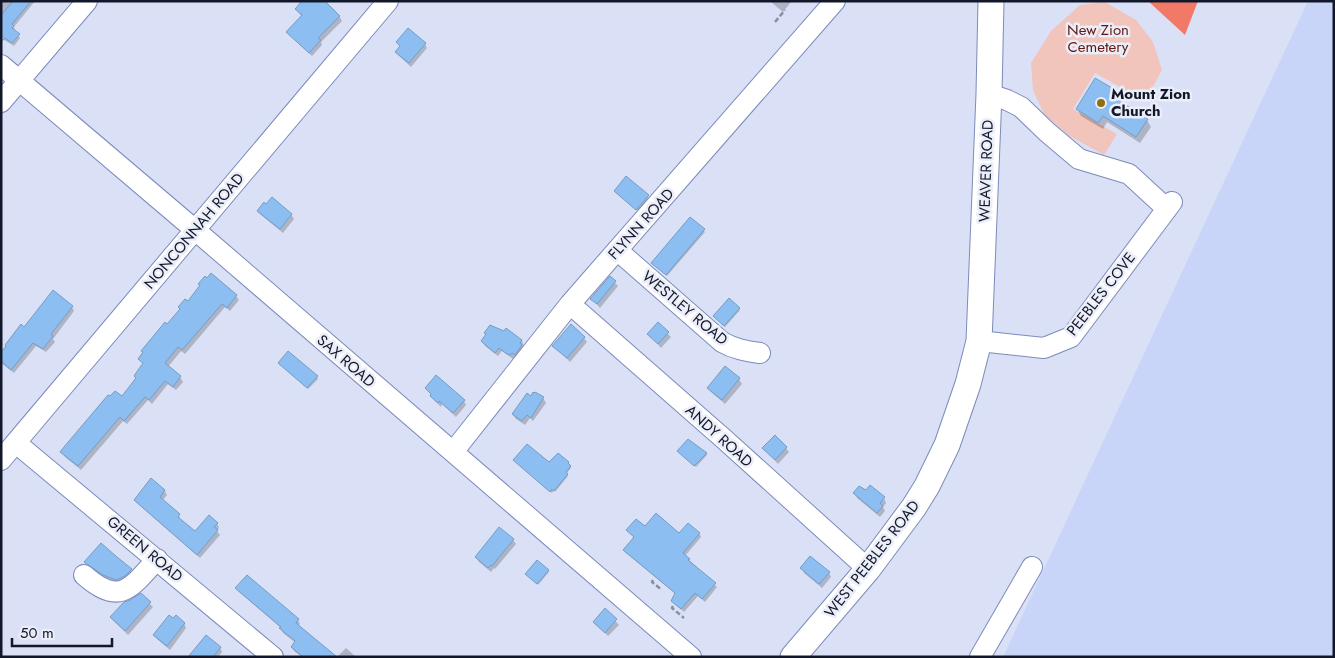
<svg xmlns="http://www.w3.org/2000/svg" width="1335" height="658" viewBox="0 0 1335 658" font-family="Jost,sans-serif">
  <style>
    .built { fill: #c9d5f8 }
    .green { fill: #f1c4bc }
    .forest { fill: #f27967 }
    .shadow { fill: #0003 }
    .building { fill: #8cbef2; stroke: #769cc4 }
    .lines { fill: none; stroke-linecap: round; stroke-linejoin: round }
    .minor-casing { stroke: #7c8bbb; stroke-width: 22 }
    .major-casing { stroke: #7c8bbb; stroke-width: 27 }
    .path { stroke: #888fa3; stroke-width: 2.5; stroke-dasharray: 5 2.5; stroke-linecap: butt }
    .minor { stroke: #fff; stroke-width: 20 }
    .major { stroke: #fff; stroke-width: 25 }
    .poi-dot { fill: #8c7012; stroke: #ebeef9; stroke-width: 2 }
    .labels { text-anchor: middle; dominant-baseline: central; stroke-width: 5; stroke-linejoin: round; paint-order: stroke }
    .park-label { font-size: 15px; fill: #62170e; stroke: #ebeef9 }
    .poi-label { font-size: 15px; font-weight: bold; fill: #12182a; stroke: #ebeef9; text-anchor: start }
    .street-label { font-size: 15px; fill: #12182a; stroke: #ebeef9 }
  </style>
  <rect width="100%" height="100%" fill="#dae1f6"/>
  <path class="built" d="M 1308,1 L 1334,1 L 1334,657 L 1003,657 Z"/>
  <path class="green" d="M 1105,2 L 1136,20 L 1153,42 L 1162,70 L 1145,101 L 1095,73 L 1073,109 L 1117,134 L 1104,155 L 1068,135 L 1044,114 L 1033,90 L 1031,63 L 1051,31 L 1080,5 Z"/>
  <path class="forest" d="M 1148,1 L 1198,1 L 1185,35 Z"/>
  <path class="shadow" d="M 1,1 L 35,1 L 14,27 L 15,30 L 14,31 L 20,38 L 14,46 L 1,38 Z
    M 792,1 L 783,12 L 771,2 L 771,1 Z
    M 296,9 L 339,16 L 342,21 L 321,42 L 322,45 L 312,56 L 291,36 L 288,32 L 302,17 Z
    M 398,42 L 425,44 L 427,48 L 411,67 L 399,56 L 397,52 L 401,47 Z
    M 1118,93 L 1122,100 L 1120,103 L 1147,120 L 1151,127 L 1140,143 L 1107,122 L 1103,129 L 1081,116 L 1077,109 Z
    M 626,178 L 649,198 L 638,211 L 616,193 Z
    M 258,211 L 291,214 L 294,219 L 283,233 L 261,215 Z
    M 691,218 L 705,232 L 667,276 L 654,265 Z
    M 211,275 L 236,296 L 239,300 L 230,311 L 225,307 L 185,354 L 181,351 L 168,367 L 180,377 L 183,382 L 176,390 L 168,384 L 152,404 L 148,400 L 127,424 L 123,421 L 81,470 L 65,457 L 62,452 L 122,398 L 137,379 L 144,365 L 139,359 Z
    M 610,278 L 618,286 L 600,308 L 592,299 Z
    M 72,307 L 74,311 L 53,339 L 55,342 L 46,352 L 36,346 L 14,373 L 1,363 L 1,353 L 24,328 Z
    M 739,309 L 740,310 L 725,327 L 715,317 Z
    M 658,324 L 671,337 L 661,348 L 652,338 Z
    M 507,329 L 522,341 L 524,346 L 523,348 L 524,350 L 517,358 L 515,356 L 513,359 L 502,351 L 498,356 L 485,346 L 482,341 L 504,333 Z
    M 584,338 L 587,342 L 570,362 L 557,349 Z
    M 279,363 L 317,377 L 318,379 L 308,389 Z
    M 726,368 L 739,379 L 742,384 L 725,404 L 711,392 L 709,388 Z
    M 427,388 L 464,401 L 466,405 L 456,417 L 442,404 L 441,407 L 434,400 Z
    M 531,397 L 543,398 L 546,403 L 533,421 L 530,418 L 525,425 L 516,419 L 513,415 Z
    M 764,448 L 786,448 L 789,452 L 778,464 Z
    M 680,453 L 706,453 L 707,455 L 696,467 Z
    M 516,462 L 568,463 L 571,468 L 566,474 L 568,476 L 555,492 L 554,490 L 552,493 Z
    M 164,490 L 167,495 L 162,501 L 179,515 L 180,521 L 195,533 L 217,523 L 219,528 L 217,531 L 220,535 L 200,558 L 138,504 L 135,500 Z
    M 855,493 L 884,498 L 886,503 L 883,507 L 885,511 L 880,517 L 857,498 Z
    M 500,528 L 513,540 L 516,544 L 495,569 L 494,568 L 491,572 L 479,562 L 476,557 Z
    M 645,528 L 680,535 L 699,533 L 701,537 L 685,556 L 717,587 L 705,602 L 698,596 L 684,612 L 672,601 L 676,594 L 626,553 L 624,550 L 634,538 L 628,530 Z
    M 85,562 L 131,570 L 134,574 L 119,584 L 106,579 L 88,566 Z
    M 802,568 L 829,573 L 831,577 L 822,588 L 804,573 Z
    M 548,570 L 549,572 L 538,585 L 527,574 Z
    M 237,588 L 298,620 L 300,624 L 298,626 L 312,657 L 302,657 L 294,651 L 292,647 L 296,643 L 283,633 L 281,628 L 239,592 Z
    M 141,595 L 153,607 L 128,635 L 111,618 Z
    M 605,610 L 619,625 L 608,636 L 594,622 Z
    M 184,623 L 186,628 L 170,650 L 157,639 L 154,635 Z
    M 220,647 L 222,652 L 218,657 L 190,657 Z
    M 346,648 L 356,657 L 337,657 Z"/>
  <path class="building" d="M 13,1 L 31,1 L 12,24 L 14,26 L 12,28 L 20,34 L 12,43 L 5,38 L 1,42 L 1,15 Z
    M 302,1 L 325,1 L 340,16 L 318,38 L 321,40 L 309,53 L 286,32 L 302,15 L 295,9 Z
    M 408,28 L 426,43 L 409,63 L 395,52 L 400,46 L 396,42 Z
    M 1095,78 L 1119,92 L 1115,98 L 1148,119 L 1136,137 L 1103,116 L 1098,123 L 1076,109 Z
    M 626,176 L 649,195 L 636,210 L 614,191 Z
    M 272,197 L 292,214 L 280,229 L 257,211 L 264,202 L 266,204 Z
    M 690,217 L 705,229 L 666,275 L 651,263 Z
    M 211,273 L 237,295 L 227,308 L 222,304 L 182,350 L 178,347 L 165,363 L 181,376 L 173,387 L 165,381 L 149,400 L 145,397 L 124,421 L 120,417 L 78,466 L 60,452 L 64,447 L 108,395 L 110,396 L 115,391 L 122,396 L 136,378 L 134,376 L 136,373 L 143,363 L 138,359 L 143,352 L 141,351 L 165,322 L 167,324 L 180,309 L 178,307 L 185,299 L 188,301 L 200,285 L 198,284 L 205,276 L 207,278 Z
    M 610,276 L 616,281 L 597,304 L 590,299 Z
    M 53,290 L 73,306 L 51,334 L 53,336 L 43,349 L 33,343 L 11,370 L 1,361 L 1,352 L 6,346 L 5,345 L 21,324 L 24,327 Z
    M 729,298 L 740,308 L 724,326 L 713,316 Z
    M 658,322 L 669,332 L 658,344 L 647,334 Z
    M 571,324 L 585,337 L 567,358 L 552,346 Z
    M 490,325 L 504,331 L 506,328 L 522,340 L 520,343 L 522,345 L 515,355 L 512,353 L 510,355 L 507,354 L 499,348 L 495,353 L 481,341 L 486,334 L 484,333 Z
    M 288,351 L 318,376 L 307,388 L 278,363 Z
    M 725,366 L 740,378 L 722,400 L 707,388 Z
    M 436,375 L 465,400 L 453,413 L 439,401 L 438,403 L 430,396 L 431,394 L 425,388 Z
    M 533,392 L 534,393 L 535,392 L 544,397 L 531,418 L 527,415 L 522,421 L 512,414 L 527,393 L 531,396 Z
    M 775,435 L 787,447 L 775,460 L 762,448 Z
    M 688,439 L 707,453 L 694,466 L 677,451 Z
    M 527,444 L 549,462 L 558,453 L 569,462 L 568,463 L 571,466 L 566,472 L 568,474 L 554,491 L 552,489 L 550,492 L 513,460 Z
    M 151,478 L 165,490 L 160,497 L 180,514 L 178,517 L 195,531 L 209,515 L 218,523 L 214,527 L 218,530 L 197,555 L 134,500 Z
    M 870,485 L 885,497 L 880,503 L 883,506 L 877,513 L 853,493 L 859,486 L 866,490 Z
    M 656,513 L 679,533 L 688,523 L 700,533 L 683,553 L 690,559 L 688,560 L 716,583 L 702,599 L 695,593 L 681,609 L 671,601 L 675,593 L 623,550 L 634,537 L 626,530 L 636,519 L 645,526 Z
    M 499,527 L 514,539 L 492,566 L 491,565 L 488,568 L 475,557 Z
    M 101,543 L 117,557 L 132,569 L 125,576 L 116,580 L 103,575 L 85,563 L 84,562 Z
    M 810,556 L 830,572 L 819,584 L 800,568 Z
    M 537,560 L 549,570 L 537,584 L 525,574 Z
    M 247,575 L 299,619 L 296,623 L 337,657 L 303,657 L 291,647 L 295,641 L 279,628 L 281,627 L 235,588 Z
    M 141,593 L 151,602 L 125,631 L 110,617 L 124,602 L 130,600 Z
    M 605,608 L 617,619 L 605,633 L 593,622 Z
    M 169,615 L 173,618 L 176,615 L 185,623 L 167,646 L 153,635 Z
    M 206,635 L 221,647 L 213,657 L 188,657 Z"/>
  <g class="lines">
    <g class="minor-casing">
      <path id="minor" d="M 1,65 L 194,229 L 691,657
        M 989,94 L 1007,100 L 1021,107 L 1047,132 L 1079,159 L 1129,174 L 1167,209
        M 1,102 L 87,1
        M 617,250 L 722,342 C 734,349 746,351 760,353
        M 570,304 L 724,439 L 868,569
        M 979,341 L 1044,348 L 1071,337 L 1172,202
        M 16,443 L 273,657
        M 453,452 L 570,304 L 835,1
        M 1,460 L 388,1
        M 84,575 C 120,607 131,588 157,559
        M 980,657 L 1032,567"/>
    </g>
    <g class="major-casing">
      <path id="major" d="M 793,657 L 868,569 L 914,507 L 927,486 L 947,445 L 968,384 L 979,341 L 989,94 L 991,1"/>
    </g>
    <path class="path" d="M 775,22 L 785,10
      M 653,580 L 652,582 L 662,590
      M 673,606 L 672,608 L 684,618"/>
    <use href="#minor" class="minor"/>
    <use href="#major" class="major"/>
  </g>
  <circle class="poi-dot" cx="1101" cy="103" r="5"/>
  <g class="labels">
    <g class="park-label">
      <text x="1098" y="30">New Zion<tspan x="1098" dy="17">Cemetery</tspan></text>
    </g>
    <g class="poi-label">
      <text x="1111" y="94">Mount Zion<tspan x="1111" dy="17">Church</tspan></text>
    </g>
    <g class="street-label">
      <text transform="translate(986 171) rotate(-88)">WEAVER ROAD</text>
      <text transform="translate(641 224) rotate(-48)">FLYNN ROAD</text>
      <text transform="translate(194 231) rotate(-50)">NONCONNAH ROAD</text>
      <text transform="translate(1101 294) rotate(-52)">PEEBLES COVE</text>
      <text transform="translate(685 308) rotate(40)">WESTLEY ROAD</text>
      <text transform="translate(346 361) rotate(41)">SAX ROAD</text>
      <text transform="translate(719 436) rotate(42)">ANDY ROAD</text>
      <text transform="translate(145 549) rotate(40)">GREEN ROAD</text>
      <text transform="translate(872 559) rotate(-52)">WEST PEEBLES ROAD</text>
    </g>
  </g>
  <rect width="1335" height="658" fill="none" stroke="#12182a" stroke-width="5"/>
  <path d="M12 638v8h100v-8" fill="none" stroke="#12182a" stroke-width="2.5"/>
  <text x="20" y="638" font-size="15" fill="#12182a" stroke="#ebeef9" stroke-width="4" paint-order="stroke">50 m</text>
</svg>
